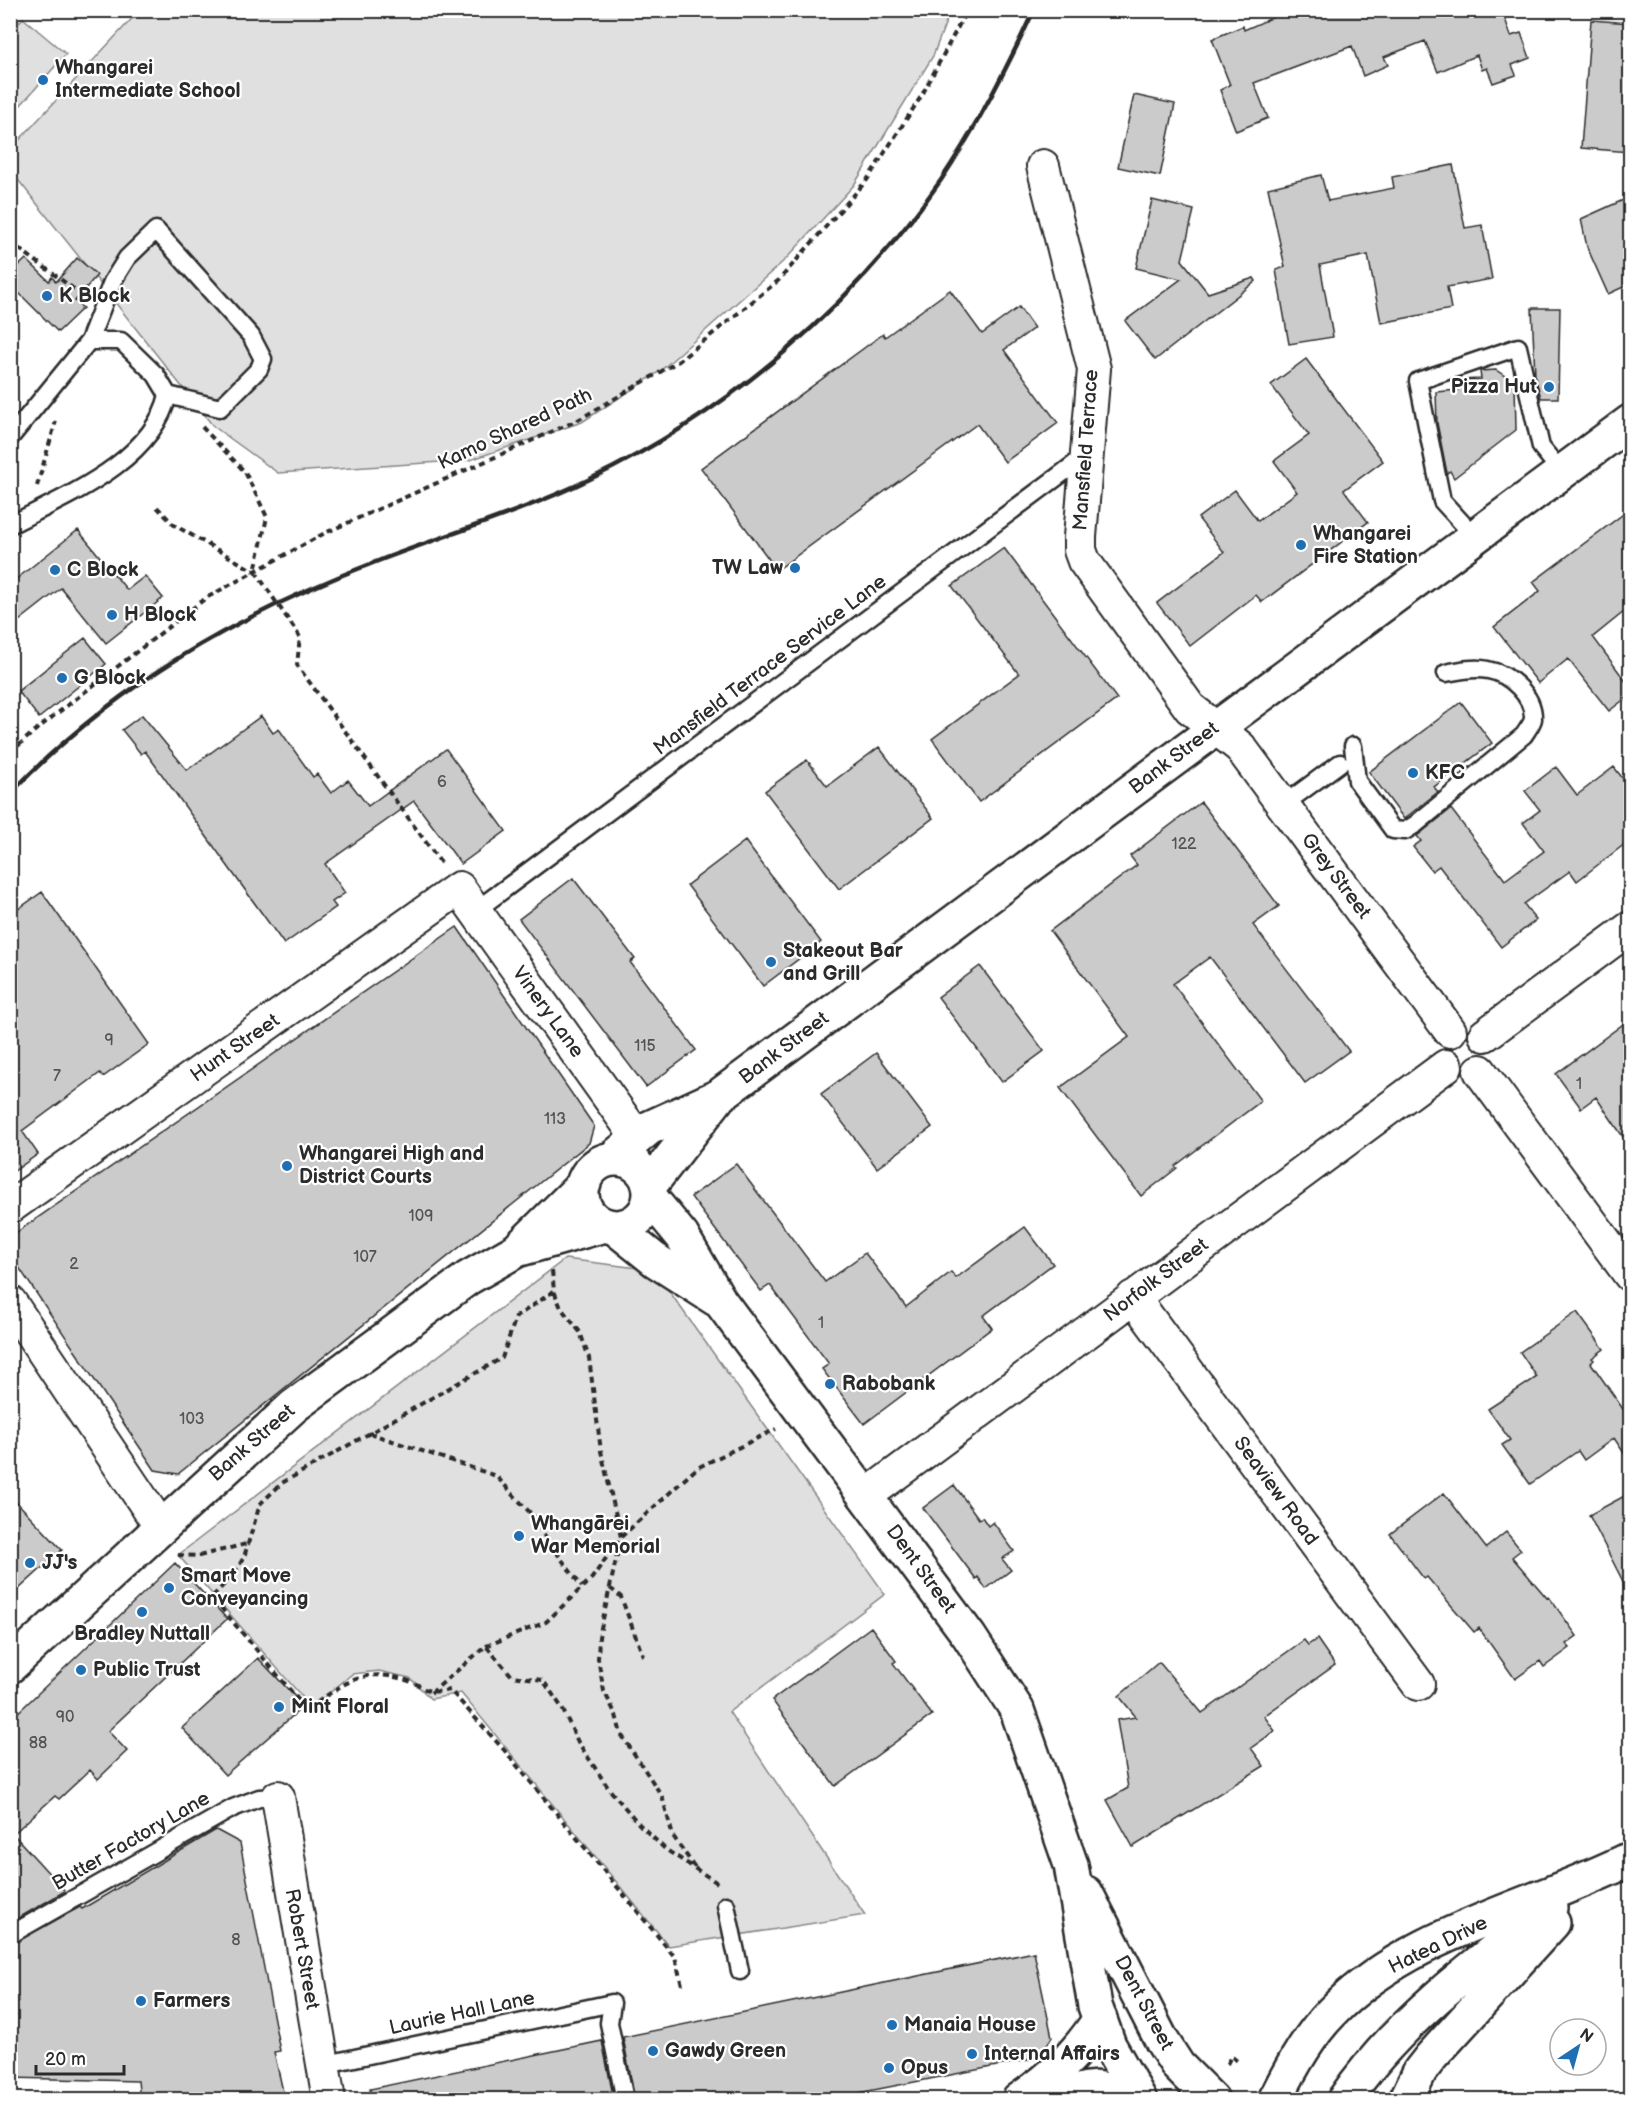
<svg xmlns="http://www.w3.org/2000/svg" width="1641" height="2110" viewBox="0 0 1641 2110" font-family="'Balsamiq Sans',sans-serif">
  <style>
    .green { fill: #e0e0e0; stroke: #868686; stroke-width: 1.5 }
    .building { fill: #cbcbcb; stroke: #2b2b2b; stroke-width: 1.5 }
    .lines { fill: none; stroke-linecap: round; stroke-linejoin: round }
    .service-casing { stroke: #2b2b2b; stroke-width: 21 }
    .minor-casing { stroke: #2b2b2b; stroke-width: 36 }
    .tertiary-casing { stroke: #2b2b2b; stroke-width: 38 }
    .secondary-casing { stroke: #2b2b2b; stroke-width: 38 }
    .path { stroke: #2b2b2b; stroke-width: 4; stroke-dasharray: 6 4.5; stroke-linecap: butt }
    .service { stroke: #fff; stroke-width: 16 }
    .minor { stroke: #fff; stroke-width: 32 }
    .tertiary { stroke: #fff; stroke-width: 33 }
    .secondary { stroke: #fff; stroke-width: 33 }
    .rail { stroke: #2b2b2b; stroke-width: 4.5 }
    .poi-dot { fill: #1f6fb2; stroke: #fff; stroke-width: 2 }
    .labels { text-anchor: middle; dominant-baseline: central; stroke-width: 4.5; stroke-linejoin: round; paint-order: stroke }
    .number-label { font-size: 16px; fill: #535353 }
    .poi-label { font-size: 20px; font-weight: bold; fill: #2b2b2b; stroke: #fff; text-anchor: start }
    .street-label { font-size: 20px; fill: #2b2b2b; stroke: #fff }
  </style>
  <rect width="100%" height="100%" fill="#fff"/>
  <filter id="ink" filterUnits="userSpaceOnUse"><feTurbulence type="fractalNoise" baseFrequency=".0167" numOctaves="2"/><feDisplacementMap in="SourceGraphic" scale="12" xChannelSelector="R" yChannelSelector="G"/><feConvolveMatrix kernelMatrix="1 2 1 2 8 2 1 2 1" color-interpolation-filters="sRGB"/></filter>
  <g filter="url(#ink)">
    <path class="green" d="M 139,11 L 950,11 L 933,56 L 854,185 L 786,259 L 659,372 L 582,422 L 470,460 L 278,473 L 213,426 L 11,171 L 10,150 Z
      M 23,18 L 66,54 L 11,116 L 11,31 Z
      M 565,1259 L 654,1270 L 885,1594 L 729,1712 L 865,1915 L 669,1946 L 461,1693 L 431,1699 L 410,1678 L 379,1671 L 352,1674 L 312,1708 L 178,1555 Z"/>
    <path class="building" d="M 1290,10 L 1502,10 L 1511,36 L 1521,33 L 1530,58 L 1512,65 L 1516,75 L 1493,83 L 1487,68 L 1482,70 L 1477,55 L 1438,72 L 1425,41 L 1384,57 L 1388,65 L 1363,76 L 1352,46 L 1254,83 L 1268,118 L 1236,131 L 1220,90 L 1230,85 L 1212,39 L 1243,26 L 1244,30 Z
      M 1591,20 L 1630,23 L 1630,152 L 1581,148 Z
      M 1134,95 L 1175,104 L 1160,176 L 1118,167 Z
      M 1453,165 L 1465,228 L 1482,225 L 1492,279 L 1447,287 L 1451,309 L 1381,323 L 1368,255 L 1320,265 L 1333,337 L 1289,344 L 1276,270 L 1285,267 L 1268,188 L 1321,175 L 1328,201 L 1394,188 L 1392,177 Z
      M 1630,197 L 1630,284 L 1608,294 L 1587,247 L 1581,219 Z
      M 1152,200 L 1194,210 L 1182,260 L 1208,293 L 1254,278 L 1256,281 L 1155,360 L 1125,321 L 1181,279 L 1136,268 Z
      M 77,258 L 97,275 L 75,301 L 83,308 L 58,332 L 10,284 L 10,274 L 26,259 L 49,281 L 52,277 L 56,282 Z
      M 950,290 L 982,334 L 1019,307 L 1034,328 L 1004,350 L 1058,423 L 1005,462 L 977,424 L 777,570 L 701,468 L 883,334 L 885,337 Z
      M 1532,308 L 1560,308 L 1558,398 L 1541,398 L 1535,376 Z
      M 1306,359 L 1383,461 L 1344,490 L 1368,522 L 1262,602 L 1256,595 L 1190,646 L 1157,603 L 1224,552 L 1198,518 L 1235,490 L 1258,521 L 1297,492 L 1274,461 L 1309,435 L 1271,385 Z
      M 1496,370 L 1515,383 L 1516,430 L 1454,478 L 1450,471 L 1447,473 L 1437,423 L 1436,392 L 1458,390 L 1459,380 L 1481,379 L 1480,371 Z
      M 1630,509 L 1630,607 L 1593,637 L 1630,687 L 1630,695 L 1609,711 L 1568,659 L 1538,683 L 1494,627 L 1540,591 L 1533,582 Z
      M 78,530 L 127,590 L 145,576 L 163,598 L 106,643 L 61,588 L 10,628 L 10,584 Z
      M 1004,548 L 1117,699 L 979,802 L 932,739 L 1019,674 L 952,586 Z
      M 85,638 L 106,664 L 39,718 L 18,691 Z
      M 1461,702 L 1492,743 L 1434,787 L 1438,792 L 1404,819 L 1369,772 Z
      M 142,715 L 187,770 L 261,716 L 273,733 L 279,729 L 313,777 L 317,774 L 331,793 L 348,780 L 368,806 L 446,749 L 506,831 L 461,864 L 414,801 L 325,864 L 345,893 L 332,902 L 336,907 L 284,944 L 145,751 L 141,754 L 122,730 Z
      M 879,747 L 933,818 L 839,889 L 765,791 L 807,760 L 827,786 Z
      M 1556,767 L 1577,795 L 1614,767 L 1630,788 L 1630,840 L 1577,881 L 1570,871 L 1524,904 L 1536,920 L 1501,947 L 1439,866 L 1432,871 L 1413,847 L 1421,841 L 1417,836 L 1451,809 L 1505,880 L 1544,851 L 1523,823 L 1540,810 L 1525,791 Z
      M 1201,802 L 1279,906 L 1253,925 L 1349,1051 L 1305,1083 L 1210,957 L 1173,984 L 1261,1101 L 1175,1166 L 1177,1168 L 1141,1196 L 1060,1088 L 1129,1037 L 1050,931 L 1137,865 L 1130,856 Z
      M 745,841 L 821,942 L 763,986 L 687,885 Z
      M 573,878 L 635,959 L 630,962 L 696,1050 L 646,1087 L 519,919 Z
      M 42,892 L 149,1044 L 103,1077 L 100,1073 L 22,1131 L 38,1154 L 10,1174 L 10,915 Z
      M 457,927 L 594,1126 L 589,1143 L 178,1474 L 155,1470 L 10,1254 L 10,1237 Z
      M 980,966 L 1044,1051 L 1002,1082 L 938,997 Z
      M 1630,1019 L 1630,1147 L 1596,1097 L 1581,1108 L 1556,1074 Z
      M 876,1053 L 932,1127 L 877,1168 L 821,1094 Z
      M 736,1164 L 825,1282 L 865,1253 L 906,1307 L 951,1272 L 956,1278 L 1025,1227 L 1053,1264 L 983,1316 L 992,1328 L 864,1424 L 822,1369 L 829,1364 L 770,1285 L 761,1291 L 691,1197 Z
      M 1577,1312 L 1604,1349 L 1592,1358 L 1594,1360 L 1591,1363 L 1630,1419 L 1630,1462 L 1614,1438 L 1584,1460 L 1578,1451 L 1530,1484 L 1502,1445 L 1510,1440 L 1488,1409 L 1537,1377 L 1520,1352 Z
      M 954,1485 L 979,1519 L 982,1517 L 988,1526 L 993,1522 L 1014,1551 L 1002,1559 L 1011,1570 L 986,1589 L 978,1577 L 976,1579 L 923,1508 Z
      M 1444,1493 L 1486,1548 L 1506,1532 L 1521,1550 L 1512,1557 L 1547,1598 L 1549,1597 L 1577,1636 L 1566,1644 L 1570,1648 L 1544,1667 L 1540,1661 L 1515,1679 L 1479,1628 L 1474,1632 L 1427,1577 L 1424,1579 L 1390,1534 Z
      M 1630,1493 L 1630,1595 L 1589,1515 Z
      M 10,1495 L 62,1550 L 10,1597 Z
      M 175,1563 L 227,1619 L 108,1731 L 127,1751 L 98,1779 L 90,1770 L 59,1799 L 55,1796 L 13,1834 L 65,1891 L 10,1923 L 10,1720 Z
      M 871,1627 L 896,1661 L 893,1663 L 932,1715 L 835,1786 L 772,1700 Z
      M 1317,1639 L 1335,1665 L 1264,1716 L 1275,1731 L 1251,1748 L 1264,1766 L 1133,1847 L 1107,1800 L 1128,1788 L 1117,1720 L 1136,1717 L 1119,1696 L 1159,1662 L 1202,1713 L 1304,1640 L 1308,1645 Z
      M 258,1658 L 304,1706 L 225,1775 L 182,1728 Z
      M 216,1830 L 240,1843 L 280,2051 L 274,2052 L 285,2100 L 140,2100 L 138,2081 L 10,2078 L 10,1945 L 80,1907 L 82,1909 Z
      M 1034,1952 L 1052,2037 L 1038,2058 L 822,2100 L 635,2100 L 623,2037 Z
      M 602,2041 L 614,2100 L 371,2100 L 370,2089 Z"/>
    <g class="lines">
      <g class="service-casing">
        <path id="service" d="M 89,341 L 121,341 L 156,375 L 168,395
          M 10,438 L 89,341 L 112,282 L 127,258 L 156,230 L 251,336 L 263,359 L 259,369 L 220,408 L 168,395 C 152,462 66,496 10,525
          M 1474,536 L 1442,501 L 1418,381 L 1518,347 L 1541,447 L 1562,473
          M 1353,746 L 1357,781 L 1393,830 L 1405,831 L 1416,824 L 1524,735 C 1527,730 1532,724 1533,719 C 1534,696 1510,674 1488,670 C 1475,667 1460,670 1446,673
          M 1283,805 L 1340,763
          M 475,911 L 1088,454
          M 726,1905 L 740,1971
          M 10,1935 L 233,1808 L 259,1798 L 278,1797
          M 322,2065 L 612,2003 L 609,2023 L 625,2100"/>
      </g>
      <g class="minor-casing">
        <path id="minor" d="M 1043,166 L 1094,369 L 1080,537 L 1080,550 L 1084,561 L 1190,708 L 1240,747 L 1450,1031
          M 1485,1035 L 1630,928
          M 1480,1071 L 1630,1275
          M 10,1207 L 459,888 L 637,1137
          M 1133,1297 L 1418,1684
          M 10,1302 L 160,1526
          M 867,1495 L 1446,1066
          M 278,1797 L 329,2100"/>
      </g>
      <g class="tertiary-casing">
        <path id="tertiary" d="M 1019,2100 C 1055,2075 1076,2055 1100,2019
          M 1061,2100 C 1088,2082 1107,2087 1134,2100"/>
      </g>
      <g class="secondary-casing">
        <path id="secondary" d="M 612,1159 L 649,1128 L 719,1096 L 1630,422
          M582 1193a34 34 0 1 1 68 0a34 34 0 1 1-68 0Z
          M 650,1185 L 717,1099
          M 650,1197 L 682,1236 L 720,1301 L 969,1636 L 1017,1710 L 1071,1865 L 1095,2006 L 1109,2045 L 1140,2100
          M 614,1227 L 655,1260 L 716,1299
          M 518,1249 L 584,1184
          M 10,1666 L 294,1406 L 468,1278 L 517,1250 L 605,1225
          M 1086,1893 L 1162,2041 L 1178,2066 L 1212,2100
          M 1275,2100 C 1290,2069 1308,2036 1332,2012 C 1408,1933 1534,1907 1630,1859
          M 1344,2100 C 1397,2022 1475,1964 1550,1908
          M 1406,2100 L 1420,2071 L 1431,2057 L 1553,1923"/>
      </g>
      <path class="path" d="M 10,242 L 82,295
        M 202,427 L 245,472 L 267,517 L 255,571 L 300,637 L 297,665 L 441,863
        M 37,486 L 56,421
        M 157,507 L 174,525 L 254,571
        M 10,753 L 37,729 L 206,598 L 325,533 L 578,420 L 679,361 L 779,280 L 867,180 L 922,95 L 967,10
        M 552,1271 L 554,1291 L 561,1308 L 580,1332 L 589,1358 L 601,1451 L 621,1537 L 599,1637 L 598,1659 L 604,1691 L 616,1715 L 621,1734 L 662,1796 L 673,1836 L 696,1869
        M 554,1291 L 516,1317 L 502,1358 L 282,1483 L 260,1504 L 244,1557 L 234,1574 L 212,1597 L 307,1710 C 342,1685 360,1666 406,1680 C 429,1687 421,1695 450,1690 L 505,1751 L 675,1957 L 682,1985
        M 369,1433 L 496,1476 L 536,1519 L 543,1534 L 582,1587
        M 178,1555 L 199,1556 L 246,1544
        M 610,1588 L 621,1597 L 643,1656
        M 486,1646 L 546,1622 L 592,1578 L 621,1537 L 697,1468 L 776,1429
        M 431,1693 L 486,1646 L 512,1676 L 543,1680 L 562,1708 L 578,1742 L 609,1789 L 639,1824 L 665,1849 L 719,1884
        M 1227,2064 L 1231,2056 L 1237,2061"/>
      <use href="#service" class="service"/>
      <use href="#minor" class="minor"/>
      <use href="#tertiary" class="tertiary"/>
      <use href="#secondary" class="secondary"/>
      <path class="rail" d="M 10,794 C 114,685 239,614 378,561 C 448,534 522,512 590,479 C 730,411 851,308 941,180 C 977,127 1007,68 1034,10"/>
    </g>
  </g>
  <g class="poi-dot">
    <circle cx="43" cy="80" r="6"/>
    <circle cx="47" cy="296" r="6"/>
    <circle cx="1549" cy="387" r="6"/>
    <circle cx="1301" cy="545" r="6"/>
    <circle cx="795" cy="568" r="6"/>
    <circle cx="55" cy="570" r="6"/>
    <circle cx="112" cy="615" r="6"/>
    <circle cx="62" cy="678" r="6"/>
    <circle cx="1413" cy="773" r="6"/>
    <circle cx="771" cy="962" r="6"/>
    <circle cx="287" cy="1166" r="6"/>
    <circle cx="830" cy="1384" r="6"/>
    <circle cx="519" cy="1536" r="6"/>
    <circle cx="30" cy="1563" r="6"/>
    <circle cx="169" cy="1588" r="6"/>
    <circle cx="142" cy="1612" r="6"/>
    <circle cx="81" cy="1670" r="6"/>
    <circle cx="279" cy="1707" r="6"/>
    <circle cx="141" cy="2001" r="6"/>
    <circle cx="892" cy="2025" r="6"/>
    <circle cx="653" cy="2051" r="6"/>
    <circle cx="972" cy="2054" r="6"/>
    <circle cx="889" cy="2068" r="6"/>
  </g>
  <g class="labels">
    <g class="number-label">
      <text x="442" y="782">6</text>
      <text x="1184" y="844">122</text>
      <text x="109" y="1040">9</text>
      <text x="645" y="1046">115</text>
      <text x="57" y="1076">7</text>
      <text x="1579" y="1084">1</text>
      <text x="555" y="1119">113</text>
      <text x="421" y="1216">109</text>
      <text x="365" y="1257">107</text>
      <text x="74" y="1264">2</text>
      <text x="821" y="1323">1</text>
      <text x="192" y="1419">103</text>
      <text x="65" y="1717">90</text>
      <text x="38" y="1743">88</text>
      <text x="236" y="1940">8</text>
    </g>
    <g class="poi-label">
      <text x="55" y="68">Whangarei<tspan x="55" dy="23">Intermediate School</tspan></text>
      <text x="59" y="296">K Block</text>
      <text x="1537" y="387" text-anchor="end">Pizza Hut</text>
      <text x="1313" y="534">Whangarei<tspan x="1313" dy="23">Fire Station</tspan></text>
      <text x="783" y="568" text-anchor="end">TW Law</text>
      <text x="67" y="570">C Block</text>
      <text x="124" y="615">H Block</text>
      <text x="74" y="678">G Block</text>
      <text x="1425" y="773">KFC</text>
      <text x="783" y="951">Stakeout Bar<tspan x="783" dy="23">and Grill</tspan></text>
      <text x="299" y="1154">Whangarei High and<tspan x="299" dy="23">District Courts</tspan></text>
      <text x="842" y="1384">Rabobank</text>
      <text x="531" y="1524">Whangārei<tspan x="531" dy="23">War Memorial</tspan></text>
      <text x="42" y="1563">JJ's</text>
      <text x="181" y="1576">Smart Move<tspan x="181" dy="23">Conveyancing</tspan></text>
      <text x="142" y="1634" text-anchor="middle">Bradley Nuttall</text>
      <text x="93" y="1670">Public Trust</text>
      <text x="291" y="1707">Mint Floral</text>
      <text x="153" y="2001">Farmers</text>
      <text x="904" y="2025">Manaia House</text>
      <text x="665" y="2051">Gawdy Green</text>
      <text x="984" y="2054">Internal Affairs</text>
      <text x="901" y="2068">Opus</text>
    </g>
    <g class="street-label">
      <text transform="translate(515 429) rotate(-25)">Kamo Shared Path</text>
      <text transform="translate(1086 450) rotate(-86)">Mansfield Terrace</text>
      <text transform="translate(770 665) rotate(-37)">Mansfield Terrace Service Lane</text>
      <text transform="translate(1174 758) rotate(-37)">Bank Street</text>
      <text transform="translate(1336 876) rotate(53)">Grey Street</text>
      <text transform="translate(548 1012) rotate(54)">Vinery Lane</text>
      <text transform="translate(235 1048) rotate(-35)">Hunt Street</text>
      <text transform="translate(784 1048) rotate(-37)">Bank Street</text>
      <text transform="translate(1156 1280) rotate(-37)">Norfolk Street</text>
      <text transform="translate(252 1443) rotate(-41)">Bank Street</text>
      <text transform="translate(1276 1491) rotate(54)">Seaview Road</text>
      <text transform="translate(921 1569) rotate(54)">Dent Street</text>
      <text transform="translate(131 1841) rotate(-30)">Butter Factory Lane</text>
      <text transform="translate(1438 1945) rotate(-26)">Hatea Drive</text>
      <text transform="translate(302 1949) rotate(80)">Robert Street</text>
      <text transform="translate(1144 2003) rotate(62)">Dent Street</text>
      <text transform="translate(462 2013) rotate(-12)">Laurie Hall Lane</text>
    </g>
  </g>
  <rect width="1641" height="2110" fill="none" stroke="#fff" stroke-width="36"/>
  <rect x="18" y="18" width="1605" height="2074" fill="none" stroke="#2b2b2b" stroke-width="2" filter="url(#ink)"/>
  <g transform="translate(1578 2047) rotate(36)"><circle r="28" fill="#ffffff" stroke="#aaaaaa" stroke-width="1.5"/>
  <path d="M0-4.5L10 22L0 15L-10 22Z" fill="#1f6fb2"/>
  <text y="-9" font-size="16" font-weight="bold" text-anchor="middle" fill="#2b2b2b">N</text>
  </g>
  <path d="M36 2065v9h88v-9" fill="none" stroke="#2b2b2b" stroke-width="3"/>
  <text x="45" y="2065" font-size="18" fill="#2b2b2b" stroke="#ffffff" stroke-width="4.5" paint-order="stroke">20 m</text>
</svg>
